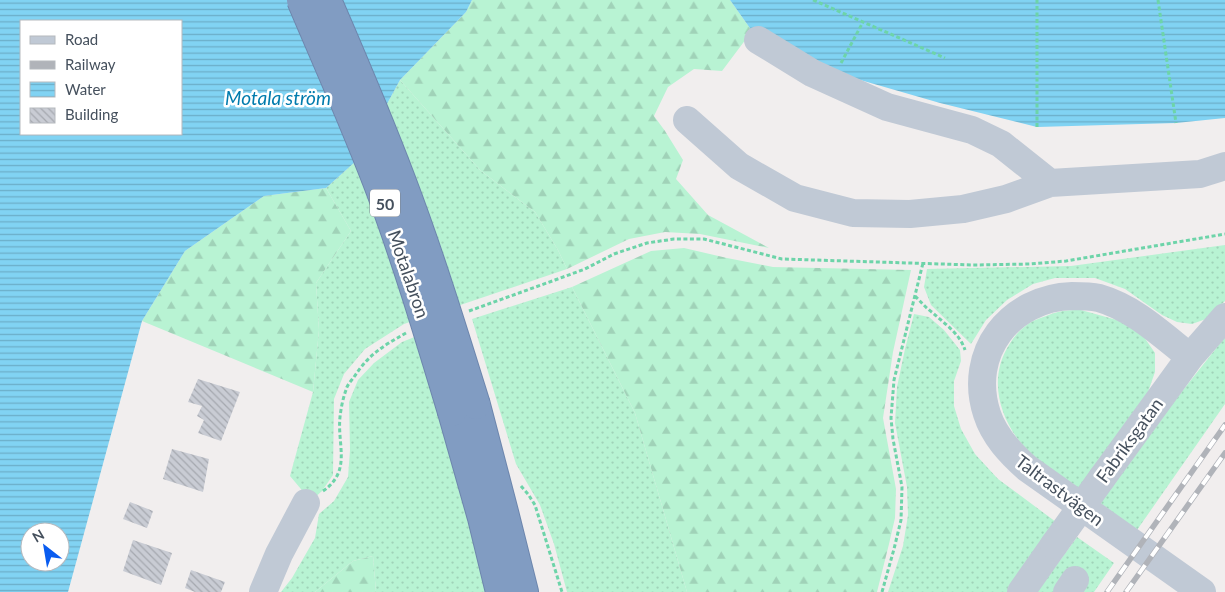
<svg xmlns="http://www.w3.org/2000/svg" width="1225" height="592" viewBox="0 0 1225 592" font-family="Lato,sans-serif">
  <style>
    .grass { fill: url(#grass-dots) }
    .forest { fill: url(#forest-firs) }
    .water { fill: url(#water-rules); fill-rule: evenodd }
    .building { fill: url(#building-back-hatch) }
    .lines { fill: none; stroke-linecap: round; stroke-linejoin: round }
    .highway-casing { stroke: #6d86ad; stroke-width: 30 }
    .path { stroke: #6dd4a9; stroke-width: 3; stroke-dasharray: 4 2.5; stroke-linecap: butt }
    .minor { stroke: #c0c9d5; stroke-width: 28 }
    .highway { stroke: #819cc2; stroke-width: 28 }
    .rail-casing { stroke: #b0b3b9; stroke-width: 5.5 }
    .rail { stroke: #fff; stroke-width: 4; stroke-dasharray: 11; stroke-linecap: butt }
    .highway-bridge-casing { stroke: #6d86ad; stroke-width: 30; stroke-linecap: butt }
    .minor-bridge { stroke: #c0c9d5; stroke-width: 28 }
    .highway-bridge { stroke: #819cc2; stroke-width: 28 }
    .labels { text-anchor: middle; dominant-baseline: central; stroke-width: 5; stroke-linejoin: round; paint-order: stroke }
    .shield { fill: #fff; stroke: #7d848e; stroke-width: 1 }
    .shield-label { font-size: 16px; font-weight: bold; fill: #45505d }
    .street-label { font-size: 18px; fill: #45505d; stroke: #fff }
    .water-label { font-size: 19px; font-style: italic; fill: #017bad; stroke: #fff }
  </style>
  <defs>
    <pattern id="grass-dots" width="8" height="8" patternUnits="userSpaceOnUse" patternTransform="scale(1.25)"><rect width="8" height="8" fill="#b8f3d3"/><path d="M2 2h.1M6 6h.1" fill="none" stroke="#a0d2b8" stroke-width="1.8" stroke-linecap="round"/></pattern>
    <pattern id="forest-firs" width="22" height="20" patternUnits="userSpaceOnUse" patternTransform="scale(1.25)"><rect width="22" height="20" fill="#b8f3d3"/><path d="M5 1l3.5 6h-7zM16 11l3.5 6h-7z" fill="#a0d2b8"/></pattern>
    <pattern id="water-rules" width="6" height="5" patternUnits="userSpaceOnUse" patternTransform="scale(1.25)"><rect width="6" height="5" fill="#81d3f3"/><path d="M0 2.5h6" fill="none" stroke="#6baec8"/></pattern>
    <pattern id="building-back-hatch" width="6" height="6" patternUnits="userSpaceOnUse" patternTransform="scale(1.25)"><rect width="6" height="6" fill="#c9ccd4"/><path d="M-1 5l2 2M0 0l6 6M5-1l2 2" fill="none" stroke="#a5a8af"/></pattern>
  </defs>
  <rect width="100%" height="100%" fill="#f1eeee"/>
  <path class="grass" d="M 400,80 L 480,170 L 535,212 L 558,250 L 567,269 L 404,324 L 365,349 L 344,374 L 334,399 L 333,475 L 322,491 L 311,501 L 290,476 L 313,392 L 319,330 L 316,283 L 351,231 L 326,188 L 356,161 Z
    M 1225,245 L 1225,301 L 1206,319 L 1192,324 L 1177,322 L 1162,315 L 1125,289 L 1095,278 L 1055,278 L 1033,284 L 1007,300 L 986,320 L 971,344 L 931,305 L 924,287 L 927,269 L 1071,266 Z
    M 572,287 L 635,413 L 687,592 L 567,592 L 554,544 L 540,505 L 516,464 L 472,319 Z
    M 1081,310 L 1124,322 L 1144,337 L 1155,353 L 1155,372 L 1148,392 L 1079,490 C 1058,474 1033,460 1017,438 C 997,410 990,375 1009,345 C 1015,335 1022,327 1033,321 C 1041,318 1050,314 1058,312 C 1066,310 1074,310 1081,310 Z
    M 914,314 L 929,317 L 944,330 L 960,350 L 961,361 L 954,381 L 954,406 L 961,429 L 975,454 L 998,479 L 1056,522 L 1007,592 L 888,592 L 903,546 L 908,515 L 907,487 L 895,423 L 897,387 L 905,349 Z
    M 417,336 L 441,416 L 486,592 L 376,592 L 373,556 L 353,561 L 315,592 L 281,592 L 292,578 L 315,538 L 319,514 L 334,501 L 348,477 L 350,450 L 349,402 L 358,380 L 374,363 L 402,342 Z
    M 1225,337 L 1225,404 L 1137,530 L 1099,505 L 1157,423 Z
    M 1077,537 L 1114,563 L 1094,592 L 1037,592 Z"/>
  <path class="forest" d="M 472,0 L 730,0 L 752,31 L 722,71 L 694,69 L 668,87 L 654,116 L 665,131 L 683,160 L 676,179 L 708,215 L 769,248 L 700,234 L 665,232 L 629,239 L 567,269 L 558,250 L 535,212 L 480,170 L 400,80 L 466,12 Z
    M 326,188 L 351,231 L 316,283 L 319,330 L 313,392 L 142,321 L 185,251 L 264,196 Z
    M 684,248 L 727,258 L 773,267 L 911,270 L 893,352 L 883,418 L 896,489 L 895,518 L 889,544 L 877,592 L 687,592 L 635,413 L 572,287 L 651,251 Z
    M 373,556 L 376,592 L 315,592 L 353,561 Z"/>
  <path class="water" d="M 0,0 L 472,0 L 466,12 L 400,80 L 356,161 L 326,188 L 264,196 L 185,251 L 142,321 L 68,592 L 0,592 ZM 21,21 L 181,21 L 181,134 L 21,134 ZM 30,532 L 60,532 L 60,562 L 30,562 Z
    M 730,0 L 1225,0 L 1225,118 L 1176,123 L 1037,127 L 940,103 L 836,73 L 752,31 Z"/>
  <path class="building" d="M 198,379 L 240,392 L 221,441 L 198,433 L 204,420 L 197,416 L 202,406 L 188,402 Z
    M 172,449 L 209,459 L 203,492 L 163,479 Z
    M 130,502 L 153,511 L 147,528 L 123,519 Z
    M 133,540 L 172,553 L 161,585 L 123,571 Z
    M 191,570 L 225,582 L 221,592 L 195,592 L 185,588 Z"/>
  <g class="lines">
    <g class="highway-casing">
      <path id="highway" d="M 476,405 L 504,512 L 524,592
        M 452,412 L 482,518 L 500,592"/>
    </g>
    <path class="path" d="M 813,0 L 945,58
      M 1158,0 L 1176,123
      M 841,63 L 863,22
      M 1037,127 L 1037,0
      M 915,296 C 921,302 926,308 933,313 C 945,324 960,334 965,350
      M 469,311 L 555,280 L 585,269 L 614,254 L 647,243 L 674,239 L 704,239 L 782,259 L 973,265 L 1030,264 L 1066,261 L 1225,234
      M 521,486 L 528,494 L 535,505 L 562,592
      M 323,491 C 352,471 337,445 340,417 C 341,408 343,398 346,390 C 347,385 351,381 354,377 C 369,354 383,346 406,333
      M 882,592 L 894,549 L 901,520 L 902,487 L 893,439 L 891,418 L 894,380 L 923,263"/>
    <path class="minor" d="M 758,40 L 812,73 L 887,107 L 972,130 L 1001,144 L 1050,183
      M 687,120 L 739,166 L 795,198 L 853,213 L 910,214 L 963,209 L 1006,199 L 1050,183 L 1200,174 L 1225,166
      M 1190,357 C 1162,335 1134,308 1099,298 C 1090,296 1081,296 1072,296 C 1010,298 967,353 987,414 C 994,436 1010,453 1027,468 L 1202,592
      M 1102,478 L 1190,357 L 1225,317
      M 263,592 L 279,554 L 306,503
      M 1021,592 L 1054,545
      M 1067,592 L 1075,580"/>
    <use href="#highway" class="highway"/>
    <g class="rail-casing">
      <path id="rail" d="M 1107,592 L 1225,425
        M 1126,592 L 1225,453"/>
    </g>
    <use href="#rail" class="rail"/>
    <g class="highway-bridge-casing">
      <path id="highway-bridge" d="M 301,0 C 328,64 357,128 381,192 C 408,265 430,339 452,412
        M 327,0 C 353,60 379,121 402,182 C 430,256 453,331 476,405"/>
    </g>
    <path class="minor-bridge" d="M 1054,545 L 1102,478"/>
    <use href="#highway-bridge" class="highway-bridge"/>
  </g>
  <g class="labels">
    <rect class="shield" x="370" y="189.5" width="30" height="27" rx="4"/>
    <g class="shield-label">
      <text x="385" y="203">50</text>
    </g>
    <g class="street-label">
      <text transform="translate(409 274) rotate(71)">Motalabron</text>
      <text transform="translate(1129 440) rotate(-54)">Fabriksgatan</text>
      <text transform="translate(1060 490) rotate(37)">Taltrastvägen</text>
    </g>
    <g class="water-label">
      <text x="278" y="97">Motala ström</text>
    </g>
  </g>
  <rect x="20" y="20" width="162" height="115" fill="#ffffff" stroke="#b5b9be"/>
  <rect x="30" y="36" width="25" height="8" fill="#c0c9d5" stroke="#b5b9be"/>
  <text x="65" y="45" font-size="15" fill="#45505d">Road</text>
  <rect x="30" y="61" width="25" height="8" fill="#b0b3b9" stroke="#b5b9be"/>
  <text x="65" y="70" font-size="15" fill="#45505d">Railway</text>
  <rect x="30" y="82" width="25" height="15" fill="url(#water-rules)" stroke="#b5b9be"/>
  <text x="65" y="95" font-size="15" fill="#45505d">Water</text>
  <rect x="30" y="108" width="25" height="15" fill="url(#building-back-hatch)" stroke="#b5b9be"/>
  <text x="65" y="120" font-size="15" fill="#45505d">Building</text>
  <g transform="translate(45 547) rotate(329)"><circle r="24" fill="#ffffff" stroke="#b5b9be"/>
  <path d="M0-4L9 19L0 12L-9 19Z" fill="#095cf0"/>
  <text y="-8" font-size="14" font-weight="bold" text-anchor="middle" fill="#45505d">N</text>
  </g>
</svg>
